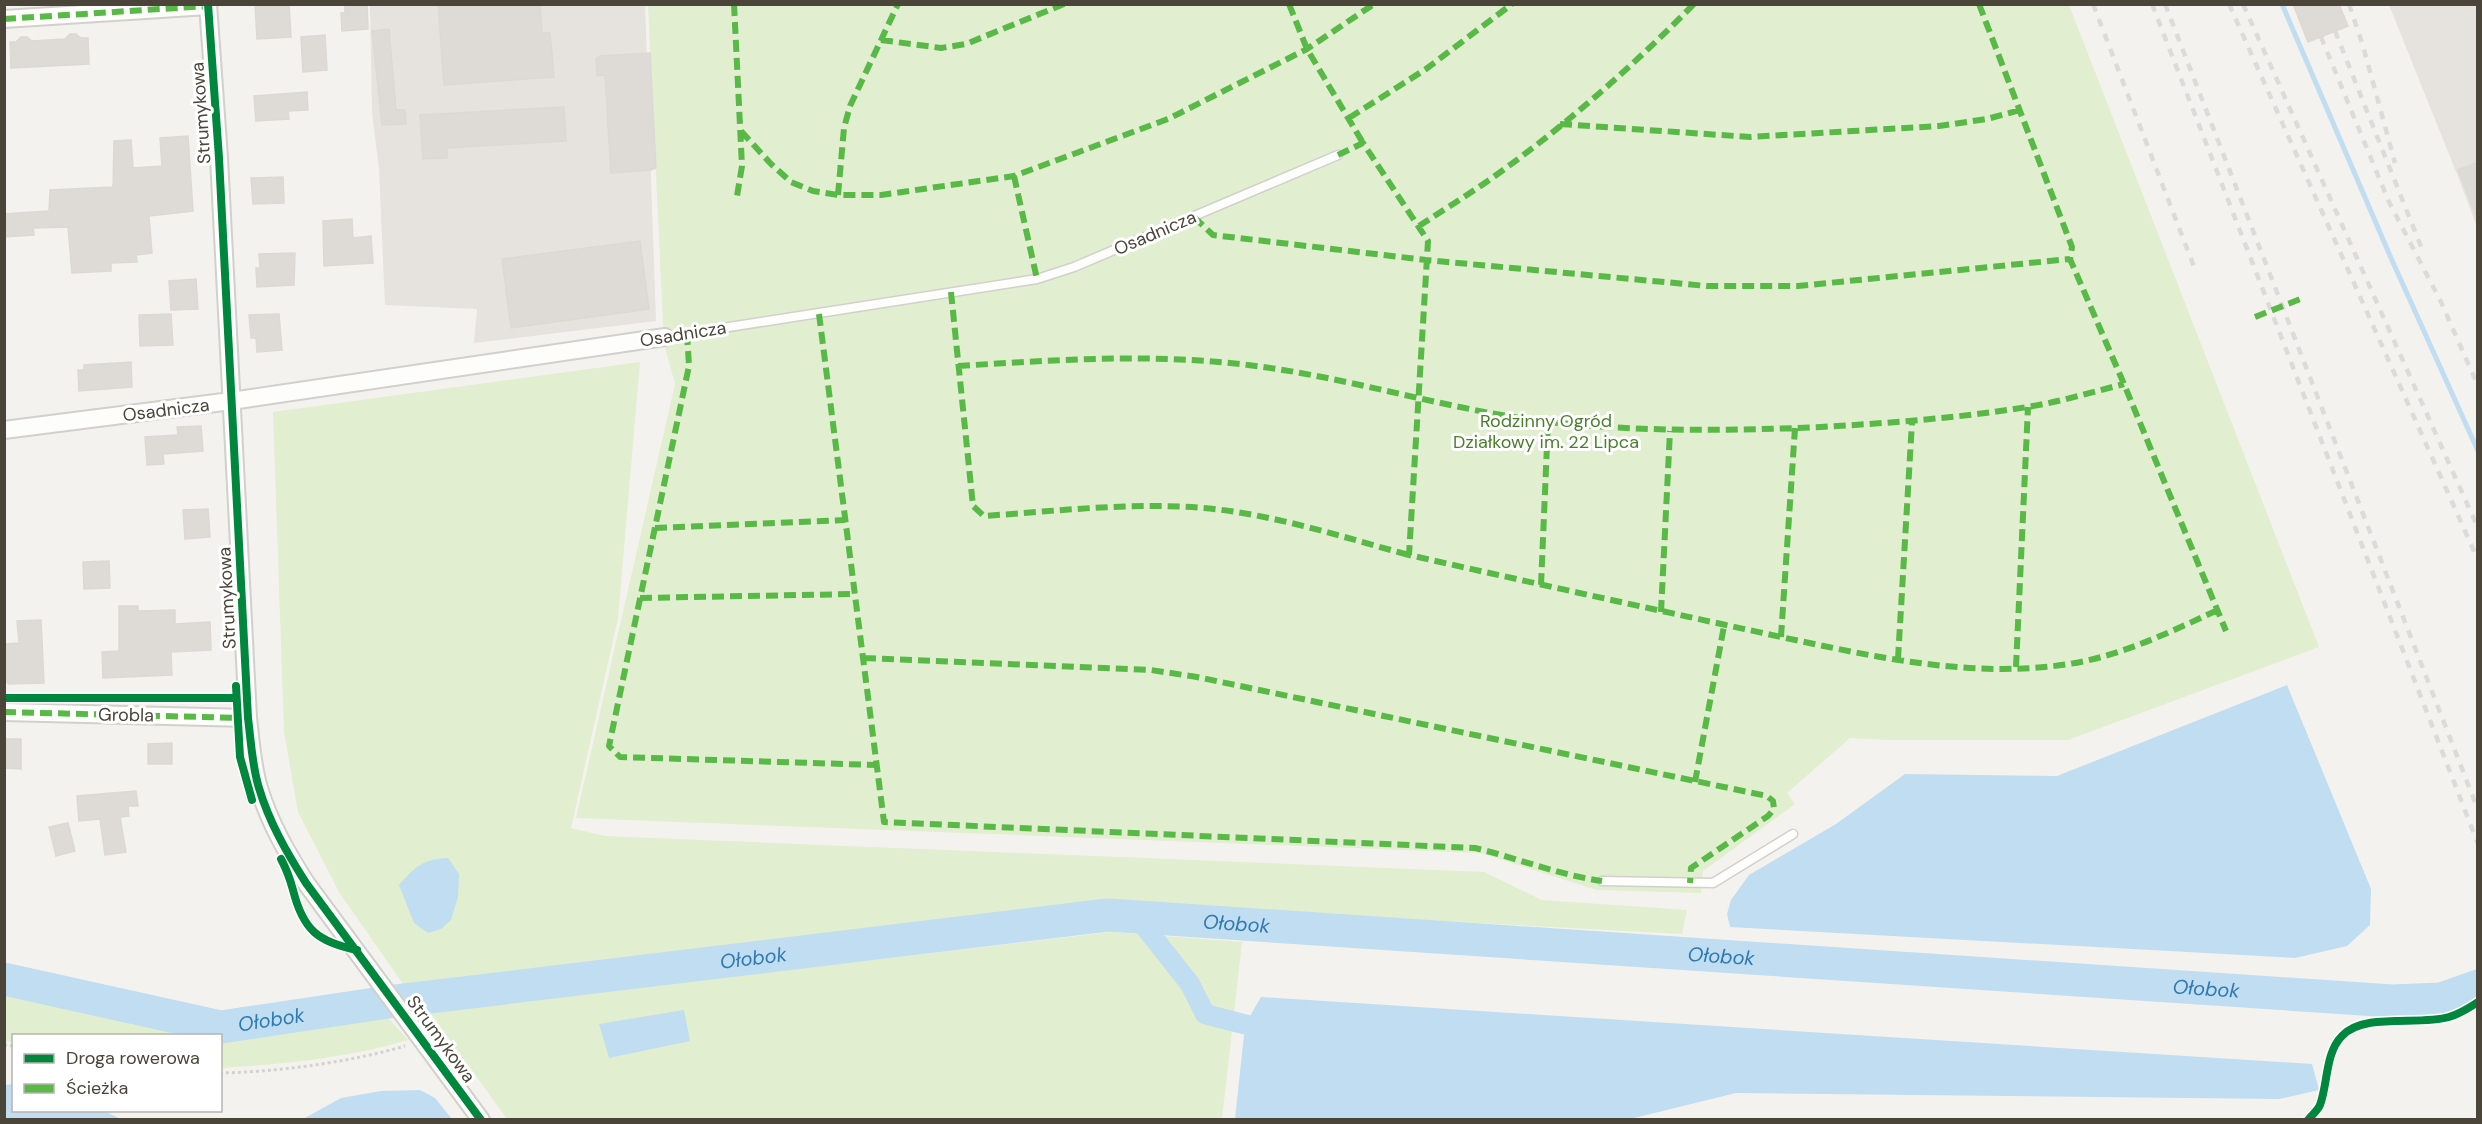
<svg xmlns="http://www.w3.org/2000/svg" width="2482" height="1124" viewBox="0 0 2482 1124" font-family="'DM Sans',sans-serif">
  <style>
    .industrial { fill: #e6e2de }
    .green { fill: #e1eecf }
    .water { fill: #c0ddf1 }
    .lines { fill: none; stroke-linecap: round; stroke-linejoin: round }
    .stream { stroke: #c0ddf1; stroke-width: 5 }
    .canal { stroke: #c0ddf1; stroke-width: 20 }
    .river { stroke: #c0ddf1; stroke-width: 33 }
    .building { fill: #dedbd6; stroke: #dcd9d4; stroke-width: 1.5 }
    .service-casing { stroke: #d2d0cb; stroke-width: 11 }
    .minor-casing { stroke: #d2d0cb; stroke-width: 20 }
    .path { stroke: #d3d2cc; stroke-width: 3; stroke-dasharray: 3 3; stroke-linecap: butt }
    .service { stroke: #fdfdfc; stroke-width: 8 }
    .minor { stroke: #fdfdfc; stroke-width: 16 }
    .rail { stroke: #dbdbda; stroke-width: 4.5; stroke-dasharray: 8 8; stroke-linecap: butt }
    .quiet { stroke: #58b947; stroke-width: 6; stroke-dasharray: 12 6; stroke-linecap: butt }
    .cycleway-casing { stroke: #fff; stroke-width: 11 }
    .cycleway { stroke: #00873e; stroke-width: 8 }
    .labels { text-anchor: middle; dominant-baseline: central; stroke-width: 6; stroke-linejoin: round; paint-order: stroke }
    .street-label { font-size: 18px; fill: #4b4439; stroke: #fff }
    .park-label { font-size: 18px; fill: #4a7f2a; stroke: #fff }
    .water-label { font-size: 20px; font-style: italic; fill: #2e7ab2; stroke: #fff }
  </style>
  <rect width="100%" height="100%" fill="#f4f2ee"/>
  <path class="industrial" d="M 370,5 L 645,5 L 656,321 L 474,343 L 477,309 L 385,305 L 379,169 L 372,113 Z
    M 2389,5 L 2477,5 L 2477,227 L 2455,169 Z"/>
  <path class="green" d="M 648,5 L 2069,5 L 2319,647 L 2068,740 L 1888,740 L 1850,738 L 1787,793 L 1795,804 L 1703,871 L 1701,893 L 1597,890 L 1480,853 L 576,818 L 675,384 L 664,344 Z
    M 640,362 L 618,618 L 571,828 L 605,836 L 1484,872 L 1542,900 L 1687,910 L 1682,934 L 1094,902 L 403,984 L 339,892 L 298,812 L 284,732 L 273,412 Z
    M 1112,932 L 1242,942 L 1222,1119 L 507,1119 L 430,1012 Z
    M 5,992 L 223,1035 L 382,1011 L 408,1040 C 348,1058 284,1064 221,1068 L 220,1036 L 14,1036 L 13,1042 L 5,1041 Z"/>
  <path class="water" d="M 2287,685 L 2371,889 L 2370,925 L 2347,946 L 2295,958 L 1730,927 L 1727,914 L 1731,900 L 1749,875 L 1836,824 L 1905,774 L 2057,776 Z
    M 448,858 L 459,874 L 458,897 L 451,920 L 441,929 L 428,933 L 414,923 L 399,885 C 415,867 423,859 448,858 Z
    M 1261,997 L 2312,1064 L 2319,1090 L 2279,1099 L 1736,1093 L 1630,1119 L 1235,1119 L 1244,1035 L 1250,1016 Z
    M 684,1010 L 690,1041 L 609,1058 L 599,1024 Z
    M 13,1084 L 14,1110 L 104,1111 L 121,1119 L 5,1119 L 5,1085 Z
    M 420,1090 L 435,1098 L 452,1119 L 303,1119 L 341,1098 L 381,1091 Z"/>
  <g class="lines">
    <path class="stream" d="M 2282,4 L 2391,258 L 2478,451"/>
    <path class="canal" d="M 1137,917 L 1190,984 L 1205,1014 L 1247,1025"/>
    <path class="river" id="s1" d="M 4,979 L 221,1027 L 388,1002 L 1108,915 L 2392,1001 L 2441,999 L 2478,986"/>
  </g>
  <path class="building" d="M 255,4 L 289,4 L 291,37 L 257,39 Z
    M 345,4 L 367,4 L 368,29 L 342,31 L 341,13 L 345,13 Z
    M 438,4 L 540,4 L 542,33 L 550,33 L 554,77 L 444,85 Z
    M 2293,4 L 2339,4 L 2348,26 L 2308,42 Z
    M 389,29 L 396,110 L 405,110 L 406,124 L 382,125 L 372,31 Z
    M 70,34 L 76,34 L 81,38 L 88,38 L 89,64 L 11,68 L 10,42 L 16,42 L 21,37 L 27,37 L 32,41 L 65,39 Z
    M 325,35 L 327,70 L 303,72 L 301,37 Z
    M 650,53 L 656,168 L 651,170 L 611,173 L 605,75 L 597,76 L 596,59 L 600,56 Z
    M 307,92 L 308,110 L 288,111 L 289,119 L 256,121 L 254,96 Z
    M 564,107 L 566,141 L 447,148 L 447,158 L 423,159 L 420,115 Z
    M 188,136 L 193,211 L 149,216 L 152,253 L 136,255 L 137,262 L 111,263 L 111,271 L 72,273 L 68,227 L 33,228 L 34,235 L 4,237 L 4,214 L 49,211 L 50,190 L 113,187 L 114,141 L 131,140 L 133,168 L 162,166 L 160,138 Z
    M 2478,162 L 2478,218 L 2477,218 L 2458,170 Z
    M 283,177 L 284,203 L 253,204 L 251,178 Z
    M 352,219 L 353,238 L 371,236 L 373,263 L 324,266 L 323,221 Z
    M 640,241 L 649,309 L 511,328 L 502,259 Z
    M 295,253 L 294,285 L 257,287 L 256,268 L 260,268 L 259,254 Z
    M 196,279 L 198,309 L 171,310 L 169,281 Z
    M 171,314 L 173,345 L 140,346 L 139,315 Z
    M 279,314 L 282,350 L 257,352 L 256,338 L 251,338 L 249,315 Z
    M 131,362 L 132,387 L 79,391 L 78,370 L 84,370 L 84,365 Z
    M 201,426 L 203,451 L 163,454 L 164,464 L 147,465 L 145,437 L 178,435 L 177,427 Z
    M 208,509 L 210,537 L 185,539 L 183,510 Z
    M 109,561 L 110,588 L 84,589 L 83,562 Z
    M 119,606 L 138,606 L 138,611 L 175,610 L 175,624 L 210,622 L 211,650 L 171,652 L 172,675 L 103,678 L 102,652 L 119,651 Z
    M 41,620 L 44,683 L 8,684 L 8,682 L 4,682 L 4,644 L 19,643 L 17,621 Z
    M 4,739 L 21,739 L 21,769 L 4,768 Z
    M 172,743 L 172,764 L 148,764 L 148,744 Z
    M 136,791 L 138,806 L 128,806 L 129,816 L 120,817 L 126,852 L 105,855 L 100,819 L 79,821 L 77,796 Z
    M 68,823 L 75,851 L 56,856 L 49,827 Z"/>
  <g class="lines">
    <g class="service-casing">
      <path id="service" d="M 665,337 L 1037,279 L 1074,267 L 1338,155
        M 1602,881 L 1713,883 L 1793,834"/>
    </g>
    <g class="minor-casing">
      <path id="minor" d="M 208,4 L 219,158 L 248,718 C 251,741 252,766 259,788 C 269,822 287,853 306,883 L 481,1120
        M 4,19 L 208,6
        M 4,430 L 231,401 L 665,337
        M 4,712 L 248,718"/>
    </g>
    <path class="path" d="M 4,1045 L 14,1046
      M 220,1073 C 278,1072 351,1062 405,1046"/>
    <use href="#service" class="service"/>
    <use href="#minor" class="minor"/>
    <path class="rail" d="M 2093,4 L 2196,272
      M 2152,4 L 2478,844
      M 2165,4 L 2478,810
      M 2229,4 L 2478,560
      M 2243,4 L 2478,528
      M 2349,4 L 2363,46 L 2395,163
      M 2335,31 L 2424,254
      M 2321,37 L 2389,202 L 2441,302 L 2478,386"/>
    <path class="quiet" d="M 734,4 L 742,166 L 737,196
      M 1289,4 L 1307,49 L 1363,143
      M 1979,4 L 2072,247 L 2070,259 L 2124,384 L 2226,631
      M 4,19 L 208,6
      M 881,40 L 941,48 L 966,44 L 1064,4
      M 1349,118 L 1426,69 L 1512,4
      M 1560,124 L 1750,137 L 1939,126 L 1987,119 L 2020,110
      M 741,131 L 771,164 L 791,182 L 813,191 L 838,195 L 881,195 L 1014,176 L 1168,119 L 1307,49 L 1374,4
      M 1338,155 L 1363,143 L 1428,241 L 1409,555 C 1533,583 1657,610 1781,637 C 1875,657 1973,679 2069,664 C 2121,656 2170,632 2218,610
      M 1014,176 L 1037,279
      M 838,195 L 844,128 L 850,106 L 898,4
      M 1194,217 L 1213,235 L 1426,260 L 1707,286 L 1798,286 L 2070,259
      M 1419,226 C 1443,210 1468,195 1492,178 C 1564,127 1632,67 1694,4
      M 951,292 L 973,506 L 984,516 C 1057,511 1131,502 1204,508 C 1273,514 1342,537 1409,555
      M 819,314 L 884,822 L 1475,848 C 1517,858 1559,875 1602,881
      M 2255,317 L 2303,298
      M 687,333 L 689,366 L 609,746 L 620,757 L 877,765
      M 958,366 C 1054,360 1152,353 1248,365 C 1349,377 1447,410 1549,422 C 1640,432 1730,431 1821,427 C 1890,423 1959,418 2027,407 C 2060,402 2092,392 2124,384
      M 655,528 L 846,520
      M 1541,585 L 1548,422
      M 640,598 L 855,594
      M 1661,612 L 1670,431
      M 1781,637 L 1795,428
      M 864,658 L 1151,670 L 1197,677 L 1767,796 L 1773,801 L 1774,809 L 1768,816 L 1691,868 L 1690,883
      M 1898,659 L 1912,422
      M 2016,667 L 2028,407
      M 4,712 L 241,718
      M 1695,782 L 1724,626"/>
    <g class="cycleway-casing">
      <path id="cycleway" d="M 208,4 L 219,158 L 248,718 C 251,741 252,766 259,788 C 269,822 287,853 306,883 L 481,1120
        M 236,686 L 240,757 L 252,800
        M 4,698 L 236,698
        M 281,859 C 287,870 290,879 293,890 C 303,930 318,942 357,950
        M 2308,1120 C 2312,1115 2318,1110 2320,1105 C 2328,1084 2325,1053 2342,1036 C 2364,1012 2419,1026 2449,1017 C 2459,1014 2469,1008 2478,1002"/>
    </g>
    <use href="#cycleway" class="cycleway"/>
  </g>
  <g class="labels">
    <g class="street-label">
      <text transform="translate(201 113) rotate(-94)">Strumykowa</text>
      <text transform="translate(1155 233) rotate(-23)">Osadnicza</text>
      <text transform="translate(683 334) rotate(-9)">Osadnicza</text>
      <text transform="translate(166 410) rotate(-7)">Osadnicza</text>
      <text transform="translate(227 598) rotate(-93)">Strumykowa</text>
      <text transform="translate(126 715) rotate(1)">Grobla</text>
      <text transform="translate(441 1039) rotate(54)">Strumykowa</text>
    </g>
    <g class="park-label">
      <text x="1546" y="421">Rodzinny Ogród<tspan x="1546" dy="21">Działkowy im. 22 Lipca</tspan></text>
    </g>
    <g class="water-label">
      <text stroke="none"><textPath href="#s1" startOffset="1245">Ołobok</textPath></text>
      <text stroke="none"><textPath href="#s1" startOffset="1731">Ołobok</textPath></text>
      <text stroke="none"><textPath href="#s1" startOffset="759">Ołobok</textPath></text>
      <text stroke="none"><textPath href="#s1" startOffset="2217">Ołobok</textPath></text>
      <text stroke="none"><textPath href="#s1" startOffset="273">Ołobok</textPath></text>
    </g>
  </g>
  <rect width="2482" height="1124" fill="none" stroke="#4b4439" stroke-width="12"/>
  <rect x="12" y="1034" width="210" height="78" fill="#ffffff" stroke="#b7b4b0" stroke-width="1.5"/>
  <rect x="24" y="1054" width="30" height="9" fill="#00873e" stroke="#b7b4b0" stroke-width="1.5"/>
  <text x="66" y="1064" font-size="18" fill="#4b4439">Droga rowerowa</text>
  <rect x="24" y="1084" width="30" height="9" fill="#58b947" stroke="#b7b4b0" stroke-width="1.5"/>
  <text x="66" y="1094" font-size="18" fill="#4b4439">Ścieżka</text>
</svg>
